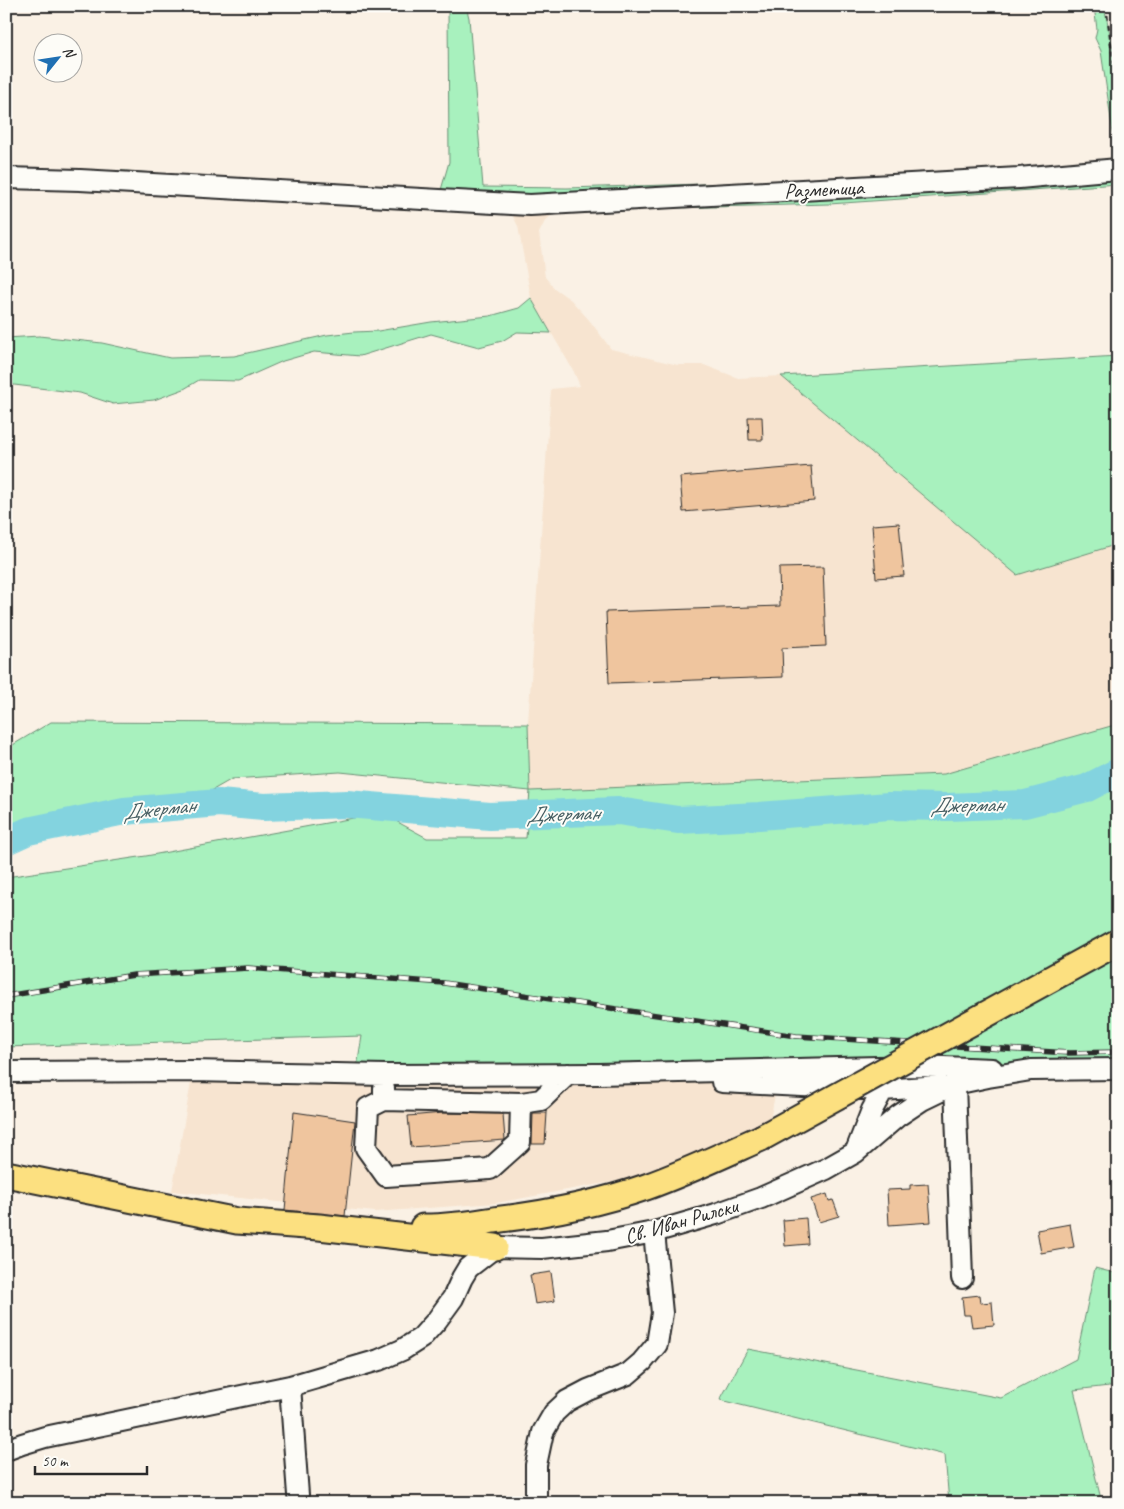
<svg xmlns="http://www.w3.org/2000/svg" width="1124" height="1509" viewBox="0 0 1124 1509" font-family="Caveat,sans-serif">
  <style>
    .built { fill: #f7e4d0 }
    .green { fill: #a8f1be; stroke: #6a8e74 }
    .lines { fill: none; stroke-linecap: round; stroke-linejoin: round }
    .river { stroke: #83d3df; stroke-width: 28 }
    .building { fill: #efc59e; stroke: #2b2b2b }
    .minor-casing { stroke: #2b2b2b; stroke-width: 24 }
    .major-casing { stroke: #2b2b2b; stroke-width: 29 }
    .path { stroke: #2b2b2b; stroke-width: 2.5; stroke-dasharray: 5 4; stroke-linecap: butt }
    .minor { stroke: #fdfcf7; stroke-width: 20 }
    .major { stroke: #fce080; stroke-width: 25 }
    .rail-casing { stroke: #2b2b2b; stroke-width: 5.5 }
    .rail { stroke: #fdfcf7; stroke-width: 4; stroke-dasharray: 11; stroke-linecap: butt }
    .major-bridge-casing { stroke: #2b2b2b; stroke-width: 29; stroke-linecap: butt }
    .major-bridge { stroke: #fce080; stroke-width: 25 }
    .labels { text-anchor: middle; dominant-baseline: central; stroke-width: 4; stroke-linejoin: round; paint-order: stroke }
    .street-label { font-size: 21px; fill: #2b2b2b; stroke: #fdfcf7 }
    .water-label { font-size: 22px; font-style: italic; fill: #455d61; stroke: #fdfcf7 }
  </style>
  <rect width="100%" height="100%" fill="#faf1e5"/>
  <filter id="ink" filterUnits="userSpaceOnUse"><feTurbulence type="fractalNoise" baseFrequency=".02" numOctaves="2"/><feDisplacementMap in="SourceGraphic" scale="10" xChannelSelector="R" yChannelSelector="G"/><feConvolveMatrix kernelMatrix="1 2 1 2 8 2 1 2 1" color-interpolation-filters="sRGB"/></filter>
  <g filter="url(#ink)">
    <path class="built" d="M 557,211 L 545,221 L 539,233 L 545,277 L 554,288 L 571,300 L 590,321 L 611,349 L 678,365 L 704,365 L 738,378 L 781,376 L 1017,574 L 1118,544 L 1118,724 L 944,774 L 530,791 L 528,723 L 551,389 L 580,386 L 573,370 L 531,298 L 518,226 L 512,214 Z
      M 193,1071 L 599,1074 L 777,1085 L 767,1135 L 687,1170 L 594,1185 L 496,1203 L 375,1212 L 172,1191 Z"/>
    <path class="green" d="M 448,6 L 466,6 L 469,18 L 483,187 L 567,188 L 901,178 L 1117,160 L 1101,51 L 1095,38 L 1097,29 L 1094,6 L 1104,6 L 1118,71 L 1118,184 L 829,204 L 557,211 L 6,169 L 125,171 L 288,183 L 441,190 L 449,162 Z
      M 531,298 L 551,333 L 517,332 L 502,341 L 479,347 L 431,334 L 360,356 L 314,352 L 283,361 L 238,381 L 199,380 L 184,389 L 154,400 L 113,404 L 80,393 L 6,384 L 6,338 L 39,336 L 102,343 L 170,358 L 234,356 L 327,335 L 354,332 L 378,331 L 431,322 L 490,316 L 519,308 Z
      M 1118,356 L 1118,544 L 1017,575 L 781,376 Z
      M 51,722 L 528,724 L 530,791 L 944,774 L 1118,724 L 1118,1044 L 1114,1069 L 356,1074 L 362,1036 L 6,1047 L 6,877 L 146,856 L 381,813 L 427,838 L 526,838 L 530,791 L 340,772 L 232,779 L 162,819 L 6,842 L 6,749 Z
      M 1095,1268 L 1118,1274 L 1118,1385 L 1074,1390 L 1102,1503 L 949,1503 L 945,1455 L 720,1400 L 748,1349 L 1001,1398 L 1076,1359 Z"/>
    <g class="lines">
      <path class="river" d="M 6,841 L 28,831 L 124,811 L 219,803 L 264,807 L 347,804 L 490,816 L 618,811 L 678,820 L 759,816 L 889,806 L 947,807 L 1025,804 L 1087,788 L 1118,772"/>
    </g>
    <path class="building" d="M 748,417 L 762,417 L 763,440 L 749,440 Z
      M 811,466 L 814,501 L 683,512 L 680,477 Z
      M 899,523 L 904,576 L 876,578 L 872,525 Z
      M 823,567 L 826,646 L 782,648 L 783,677 L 609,683 L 606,612 L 780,606 L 779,568 Z
      M 294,1112 L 355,1121 L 345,1216 L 285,1210 Z
      M 443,1113 L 503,1114 L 505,1140 L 411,1147 L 408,1116 Z
      M 533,1113 L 547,1113 L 545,1144 L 532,1144 Z
      M 928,1184 L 931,1222 L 889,1225 L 887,1190 L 910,1189 L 910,1185 Z
      M 827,1194 L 829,1201 L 833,1200 L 839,1216 L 819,1222 L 811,1199 Z
      M 806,1218 L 808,1244 L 785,1246 L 783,1220 Z
      M 1070,1224 L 1074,1247 L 1041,1253 L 1037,1230 Z
      M 551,1272 L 555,1301 L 535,1304 L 530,1275 Z
      M 980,1295 L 981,1303 L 992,1302 L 994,1325 L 972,1327 L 970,1315 L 964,1315 L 962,1297 Z"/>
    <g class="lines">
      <g class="minor-casing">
        <path id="minor" d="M 6,178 L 80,180 L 530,205 L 1019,178 L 1118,169
          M 6,1072 L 193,1071 L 385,1075 L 599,1074 L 919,1066 L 992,1069
          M 722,1082 L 883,1090 L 940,1086
          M 955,1084 L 962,1278
          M 384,1088 L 384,1100 L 521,1103 L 541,1100 L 568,1074
          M 384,1100 L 368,1108 L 366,1148 L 386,1176 L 490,1169 L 520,1142 L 521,1103
          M 856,1151 L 872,1110 L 883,1090 L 892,1083
          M 290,1386 L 298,1495
          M 6,1450 L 22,1444 L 45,1437 L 290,1386 L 379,1360 L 402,1350 L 421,1338 L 437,1320 L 453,1298 L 462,1278 L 468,1268 L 495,1247 L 542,1248 L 607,1241 L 654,1232 L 716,1214 L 761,1198 L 826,1169 L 856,1152 L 898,1116 L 922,1100 L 955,1084 L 988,1077 L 1031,1070 L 1118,1069
          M 536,1503 L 536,1465 L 543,1432 L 554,1413 L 567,1401 L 588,1390 L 628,1374 L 642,1362 L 657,1344 L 662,1313 L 654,1232"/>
      </g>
      <g class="major-casing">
        <path id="major" d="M 6,1174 L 237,1221 L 319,1227 L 495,1247
          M 423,1227 C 447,1227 470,1224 494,1220 C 545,1214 597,1204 646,1187 C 685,1173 723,1155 761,1138"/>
      </g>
      <path class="path" d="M 1106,6 L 1118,97"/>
      <use href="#minor" class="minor"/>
      <use href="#major" class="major"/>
      <g class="rail-casing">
        <path id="rail" d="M 6,996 L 134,975 L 248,968 L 444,983 L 796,1036 L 1069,1053 L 1118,1052"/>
      </g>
      <use href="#rail" class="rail"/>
      <g class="major-bridge-casing">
        <path id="major-bridge" d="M 761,1138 L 1118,942"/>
      </g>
      <use href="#major-bridge" class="major-bridge"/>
    </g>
  </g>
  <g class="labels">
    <g class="street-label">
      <text transform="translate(824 189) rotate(-3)">Разметица</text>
      <text transform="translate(681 1221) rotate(-16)">Св. Иван Рилски</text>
    </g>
    <g class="water-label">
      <text transform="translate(967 805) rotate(-1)">Джерман</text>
      <text transform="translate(159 809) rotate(-6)">Джерман</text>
      <text transform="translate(563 814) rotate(-2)">Джерман</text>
    </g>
  </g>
  <rect width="1124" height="1509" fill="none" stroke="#fdfcf7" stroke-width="25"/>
  <rect x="12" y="12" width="1099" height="1484" fill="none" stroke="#2b2b2b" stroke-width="2" filter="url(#ink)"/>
  <g transform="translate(58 58) rotate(60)"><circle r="24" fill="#fdfcf7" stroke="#a9a8a5"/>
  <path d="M0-4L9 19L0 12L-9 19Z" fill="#1f6fb2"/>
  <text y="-8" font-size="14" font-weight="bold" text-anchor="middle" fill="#2b2b2b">N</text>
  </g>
  <path d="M35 1466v8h112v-8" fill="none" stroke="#2b2b2b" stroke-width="2.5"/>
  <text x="42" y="1466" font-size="15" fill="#2b2b2b" stroke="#fdfcf7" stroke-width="4" paint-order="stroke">50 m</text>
</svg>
